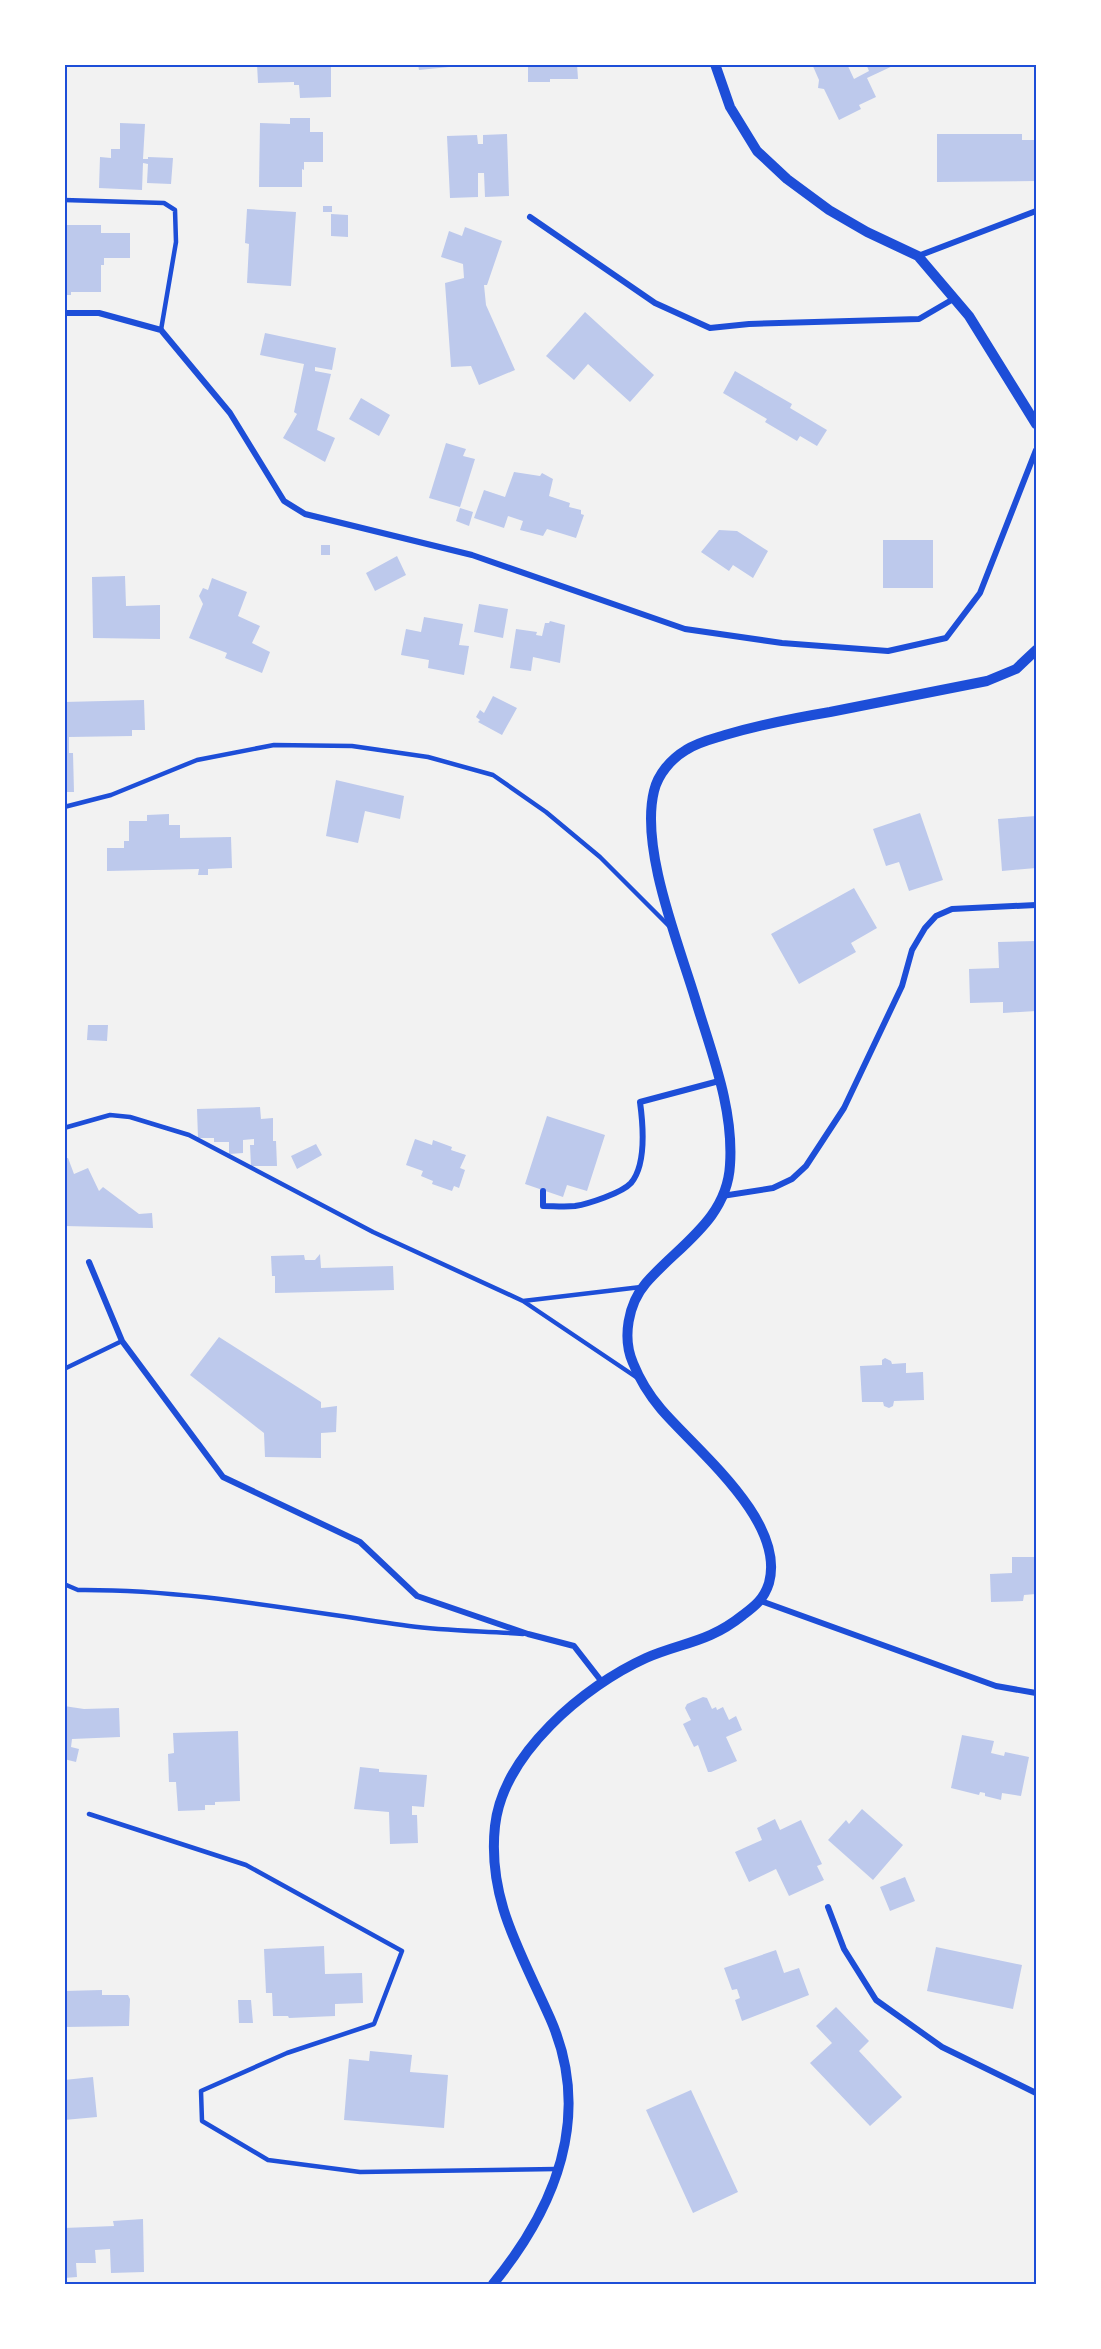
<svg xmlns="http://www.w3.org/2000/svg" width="1101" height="2349" viewBox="0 0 1101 2349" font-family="Jost,sans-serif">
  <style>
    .building { fill: #bdc9ec }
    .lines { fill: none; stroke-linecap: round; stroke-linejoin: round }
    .service { stroke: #1d4ed8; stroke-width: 4.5 }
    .minor { stroke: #1d4ed8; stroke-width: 6 }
    .tertiary { stroke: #1d4ed8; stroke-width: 10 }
    .neatline { fill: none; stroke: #1d4ed8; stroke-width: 2 }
  </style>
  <rect width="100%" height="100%" fill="#f2f2f2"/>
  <path class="building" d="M 257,64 L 331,64 L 331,97 L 300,98 L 299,85 L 294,85 L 294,82 L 258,83 Z
    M 418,64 L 459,64 L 459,66 L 419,70 Z
    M 528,64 L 577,64 L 578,79 L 550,79 L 550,82 L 528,82 Z
    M 812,64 L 847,64 L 854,79 L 869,71 L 866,64 L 897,64 L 867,78 L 876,97 L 859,105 L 861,109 L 839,120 L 824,89 L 818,88 L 819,80 Z
    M 290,118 L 310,118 L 310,132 L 323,132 L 323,162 L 304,162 L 304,170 L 302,169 L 302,187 L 259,187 L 260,123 L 290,124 Z
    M 120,123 L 145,124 L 143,159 L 148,159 L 148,157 L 173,158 L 171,184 L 147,183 L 148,164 L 143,163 L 142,190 L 99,188 L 100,157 L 111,158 L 111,149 L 120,149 Z
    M 507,134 L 509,196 L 485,197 L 484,173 L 478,173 L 478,197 L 450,198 L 447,136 L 477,135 L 478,144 L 483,144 L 483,135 Z
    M 937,134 L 1022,134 L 1022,140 L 1036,140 L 1036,181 L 937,182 Z
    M 323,206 L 332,206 L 332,212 L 323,212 Z
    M 247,209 L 296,212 L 291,286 L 247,283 L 249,244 L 245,243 Z
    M 331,214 L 348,215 L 348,237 L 331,236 Z
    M 64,225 L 101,225 L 101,233 L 130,233 L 130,258 L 104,258 L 104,265 L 101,265 L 101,292 L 71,292 L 71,295 L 64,295 Z
    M 465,227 L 502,241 L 487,285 L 484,285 L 486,305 L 515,370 L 479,385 L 471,366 L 451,367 L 445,283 L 464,278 L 463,264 L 441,257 L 449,231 L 462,236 Z
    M 585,312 L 654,375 L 630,402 L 588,364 L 574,380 L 546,356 Z
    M 265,333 L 336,348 L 332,370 L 315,367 L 315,371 L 331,374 L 317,430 L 335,438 L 325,462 L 283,438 L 297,414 L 294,412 L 304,364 L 260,355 Z
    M 735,371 L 792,404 L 790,408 L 827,430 L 817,446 L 800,436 L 797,441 L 765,422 L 767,419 L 723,393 Z
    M 361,398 L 390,415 L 379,436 L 349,419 Z
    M 446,443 L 466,449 L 463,456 L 475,459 L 460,507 L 429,498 Z
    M 514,472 L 540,476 L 542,473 L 553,479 L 549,496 L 570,503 L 569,507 L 581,510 L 581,514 L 584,515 L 576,538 L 547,529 L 543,536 L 520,530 L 523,521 L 508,516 L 504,528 L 474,518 L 484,490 L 505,497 Z
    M 460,508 L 473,512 L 469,526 L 456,521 Z
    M 719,530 L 737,531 L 768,551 L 753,578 L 733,565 L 729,571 L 701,552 Z
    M 883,540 L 933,540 L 933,588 L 883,588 Z
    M 321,545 L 330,545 L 330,555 L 321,555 Z
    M 397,556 L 406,575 L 375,591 L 366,573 Z
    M 125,576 L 126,606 L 160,605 L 160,639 L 93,638 L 92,577 Z
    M 212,578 L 247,592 L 238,616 L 260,626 L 252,643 L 270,652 L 262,673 L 225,658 L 227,653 L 189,638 L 203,604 L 199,596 L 203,588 L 208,590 Z
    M 479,604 L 508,609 L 503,638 L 474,632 Z
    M 424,617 L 463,624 L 459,645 L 469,646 L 464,675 L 428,668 L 429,660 L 401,655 L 406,629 L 421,632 Z
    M 550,621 L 565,625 L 560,663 L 533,657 L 531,671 L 510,668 L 516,629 L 537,632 L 536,635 L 542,636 L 545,623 L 549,623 Z
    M 493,696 L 517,708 L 502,735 L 478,722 L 480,720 L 476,717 L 480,710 L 484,713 Z
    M 144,700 L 145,730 L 132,730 L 132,736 L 69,737 L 69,753 L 73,753 L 74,792 L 64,792 L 64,702 Z
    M 336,780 L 404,796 L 400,819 L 365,811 L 358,843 L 326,836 Z
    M 920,813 L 943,880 L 909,891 L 899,862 L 886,866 L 873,829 Z
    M 169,814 L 169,825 L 180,825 L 180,838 L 231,837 L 232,868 L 208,869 L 208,875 L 198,875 L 199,869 L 107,871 L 107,848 L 124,848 L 124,841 L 129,841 L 129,821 L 147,821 L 147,815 Z
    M 1036,816 L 1036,868 L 1002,871 L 998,819 Z
    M 854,888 L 877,928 L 851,943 L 856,952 L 799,984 L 771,934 Z
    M 1036,941 L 1036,1011 L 1003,1013 L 1003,1002 L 970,1003 L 969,969 L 999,968 L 998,942 Z
    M 88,1025 L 108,1025 L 107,1041 L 87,1040 Z
    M 260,1107 L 261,1119 L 273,1118 L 273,1141 L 276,1141 L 277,1166 L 251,1166 L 250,1145 L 254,1145 L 254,1139 L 243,1140 L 243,1153 L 229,1154 L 229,1142 L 214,1142 L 214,1138 L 198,1138 L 197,1109 Z
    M 547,1116 L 605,1135 L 587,1191 L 567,1185 L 563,1197 L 525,1184 Z
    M 415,1139 L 432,1145 L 433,1140 L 452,1147 L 451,1150 L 466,1155 L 460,1168 L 465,1170 L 459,1188 L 454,1186 L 452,1191 L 432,1184 L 433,1181 L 421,1176 L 423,1171 L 406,1165 Z
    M 316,1144 L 322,1155 L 297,1169 L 291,1156 Z
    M 64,1158 L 68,1158 L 74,1174 L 88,1168 L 99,1191 L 103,1187 L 139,1214 L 152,1213 L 153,1228 L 64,1226 Z
    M 320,1254 L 321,1268 L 393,1266 L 394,1290 L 275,1293 L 275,1276 L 272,1276 L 271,1256 L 304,1255 L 305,1260 L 315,1260 Z
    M 219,1337 L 321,1402 L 321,1408 L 337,1406 L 336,1432 L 321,1433 L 321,1458 L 265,1457 L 264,1433 L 190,1375 Z
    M 885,1358 L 891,1361 L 892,1364 L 906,1363 L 906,1373 L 923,1372 L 924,1400 L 894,1401 L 893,1406 L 889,1408 L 884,1406 L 883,1402 L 862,1402 L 860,1366 L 882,1365 L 882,1360 Z
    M 1012,1557 L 1036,1557 L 1036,1594 L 1024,1595 L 1023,1601 L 991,1602 L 990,1574 L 1012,1573 Z
    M 703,1697 L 707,1698 L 712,1709 L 716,1707 L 717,1710 L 723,1707 L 729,1720 L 736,1716 L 742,1730 L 726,1737 L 737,1761 L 711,1772 L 708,1772 L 698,1745 L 694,1747 L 683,1724 L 691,1720 L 685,1708 L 687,1704 Z
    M 64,1706 L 84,1709 L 119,1708 L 120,1737 L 72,1739 L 71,1747 L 79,1749 L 76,1762 L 64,1759 Z
    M 238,1731 L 240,1801 L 215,1802 L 215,1805 L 205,1805 L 205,1810 L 178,1811 L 176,1782 L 169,1782 L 168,1754 L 174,1753 L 173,1733 Z
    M 962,1735 L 994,1741 L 991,1753 L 1004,1756 L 1005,1752 L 1029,1757 L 1021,1796 L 1002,1793 L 1001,1800 L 985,1796 L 985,1793 L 980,1792 L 979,1795 L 951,1788 Z
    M 360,1767 L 379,1769 L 379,1772 L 427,1775 L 424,1807 L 412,1806 L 412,1815 L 417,1815 L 418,1843 L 390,1844 L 389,1812 L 354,1809 Z
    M 862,1809 L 903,1845 L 873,1880 L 828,1840 L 846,1820 L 849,1824 Z
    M 775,1819 L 780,1830 L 801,1820 L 822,1864 L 817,1866 L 824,1880 L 789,1896 L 776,1869 L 749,1882 L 735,1852 L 762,1840 L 757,1828 Z
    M 905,1877 L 915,1901 L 890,1911 L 880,1887 Z
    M 324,1946 L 325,1974 L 362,1973 L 363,2003 L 335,2004 L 335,2016 L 289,2018 L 288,2016 L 273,2016 L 272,1993 L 266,1993 L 264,1949 Z
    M 936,1947 L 1022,1965 L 1013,2009 L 927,1991 Z
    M 776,1950 L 784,1973 L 799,1968 L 809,1995 L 742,2021 L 735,2000 L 740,1998 L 737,1989 L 732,1990 L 724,1968 Z
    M 102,1990 L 102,1995 L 128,1995 L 130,1999 L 129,2026 L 65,2027 L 64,1991 Z
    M 238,2000 L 251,2000 L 253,2023 L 239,2023 Z
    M 836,2007 L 869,2041 L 859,2051 L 902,2097 L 870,2126 L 810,2063 L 832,2043 L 816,2026 Z
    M 370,2051 L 412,2055 L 410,2072 L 448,2075 L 444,2128 L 344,2120 L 349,2059 L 369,2061 Z
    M 93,2077 L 97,2117 L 64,2120 L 64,2080 Z
    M 691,2090 L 738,2192 L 693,2213 L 646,2110 Z
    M 143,2219 L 144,2272 L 111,2273 L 110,2249 L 95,2250 L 96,2263 L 76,2263 L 77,2277 L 64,2278 L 64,2228 L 114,2226 L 113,2221 Z"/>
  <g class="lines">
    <path class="service" d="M 64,200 L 164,203 L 175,210 L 176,242 L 161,330
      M 64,807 L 111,795 L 197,760 L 274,745 L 352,746 L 428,757 L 493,775 L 546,812 L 600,857 L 669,926
      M 64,1128 L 110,1115 L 130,1117 L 189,1135 L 373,1232 L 523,1301
      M 64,1369 L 122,1341
      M 636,1377 L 523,1301 L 641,1287
      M 64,1584 L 78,1590 C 189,1589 299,1611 409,1626 C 446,1631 485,1631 523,1634
      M 89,1814 L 246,1865 L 402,1951 L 374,2024 L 287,2053 L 201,2091 L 202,2121 L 268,2160 L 360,2172 L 556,2169"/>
    <path class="minor" d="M 530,217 L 655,303 L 710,328 L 749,324 L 919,319 L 955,298
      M 918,256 L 1036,211
      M 64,313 L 99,313 L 161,330 L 230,413 L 284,501 L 305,514 L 472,555 L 685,629 L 782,643 L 888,651 L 946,638 L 980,593 L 1036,450
      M 543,1191 L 543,1206 C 553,1206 565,1207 575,1206 C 588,1204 622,1193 631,1183 C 647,1164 643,1124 640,1102 L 719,1081
      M 722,1196 L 773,1188 L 792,1179 L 806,1166 L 844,1108 L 902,986 L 912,950 L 925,928 L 936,916 L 952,909 L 1036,905
      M 89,1262 L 122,1341 L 223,1477 L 360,1542 L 417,1596 L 528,1634 L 574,1646 L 602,1682
      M 761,1601 L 996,1686 L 1036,1693
      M 828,1907 L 844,1949 L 876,2000 L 942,2047 L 1036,2093"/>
    <path class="tertiary" d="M 715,64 L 730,107 L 757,151 L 787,179 L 829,210 L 867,232 L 918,256 L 969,316 L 1036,424
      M 493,2284 C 556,2207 593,2115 550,2018 C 522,1954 487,1900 495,1826 C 503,1754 584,1686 646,1658 C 683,1642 708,1643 743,1615 C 755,1606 764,1599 769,1583 C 786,1521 697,1451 661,1409 C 650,1396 639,1378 633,1363 C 622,1338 628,1304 646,1283 C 678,1246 727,1220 730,1165 C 734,1108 711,1052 695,998 C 678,942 640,848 654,791 C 658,774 671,759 686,750 C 698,742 712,739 725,735 C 760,725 794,718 830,712 C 882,702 934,691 987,681 L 1016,669 L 1036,650"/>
  </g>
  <rect width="1101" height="2349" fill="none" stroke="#ffffff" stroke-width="132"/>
  <rect x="66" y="66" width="969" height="2217" class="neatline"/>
</svg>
